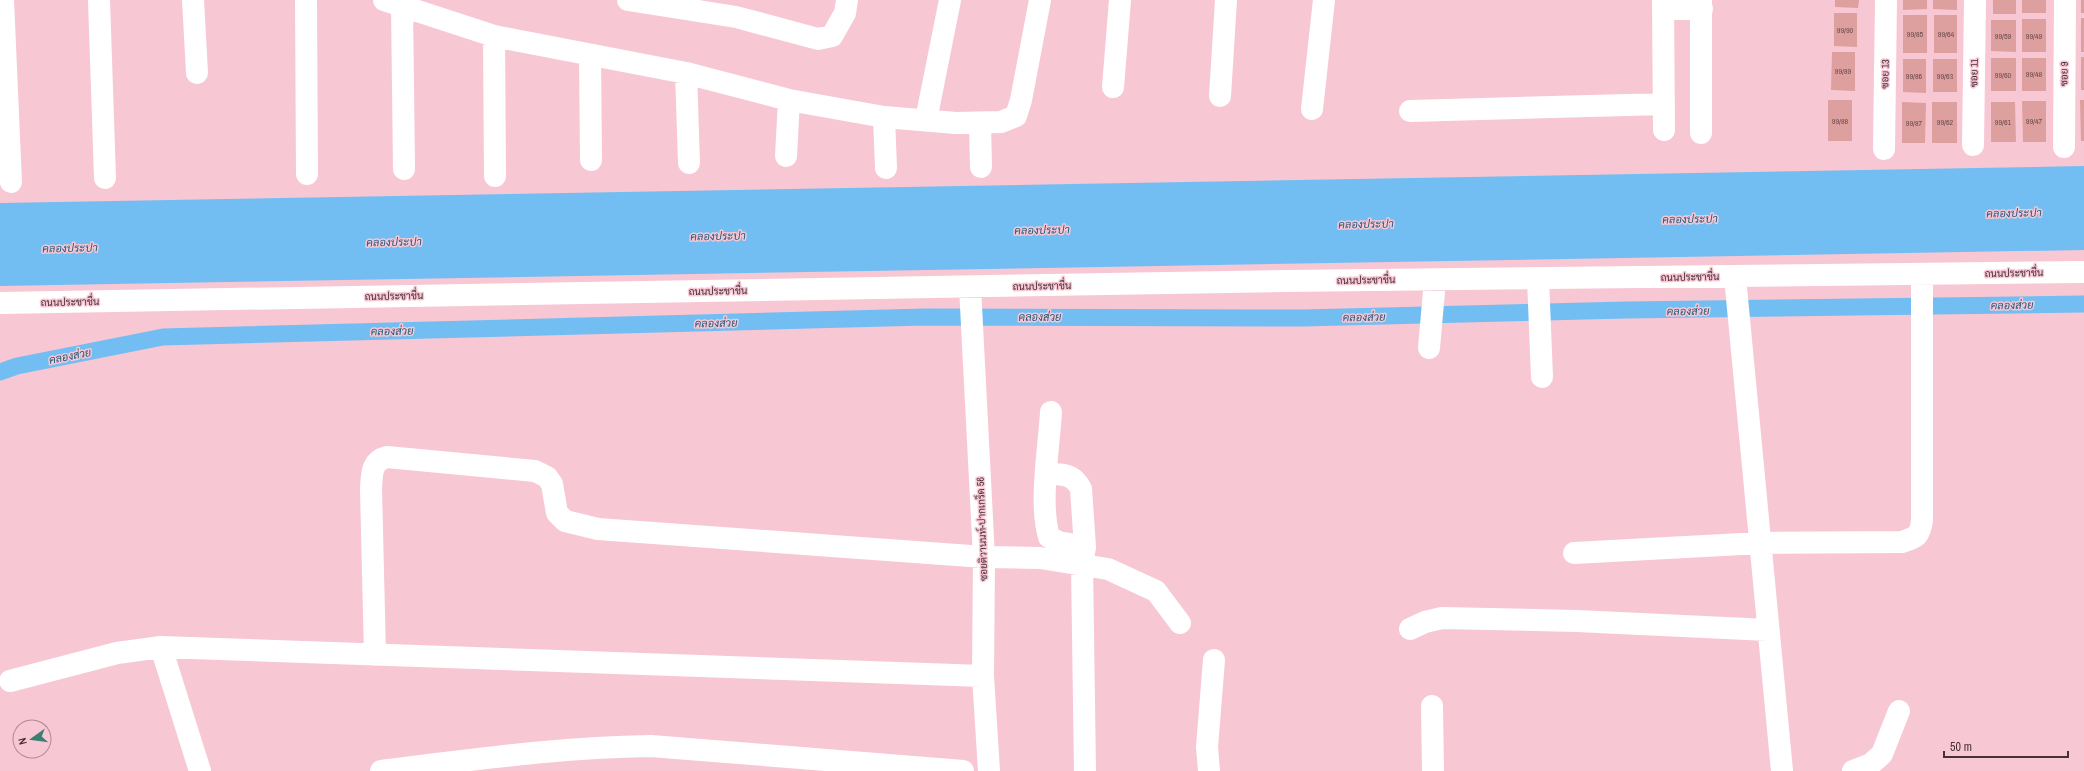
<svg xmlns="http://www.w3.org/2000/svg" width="2084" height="771" viewBox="0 0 2084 771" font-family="'Archivo Narrow',Sarabun,sans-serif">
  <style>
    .water { fill: #72bef2 }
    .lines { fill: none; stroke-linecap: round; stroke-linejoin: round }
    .canal { stroke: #72bef2; stroke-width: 17 }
    .building { fill: #dda09f }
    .minor { stroke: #fff; stroke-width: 22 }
    .labels { text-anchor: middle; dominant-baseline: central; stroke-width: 3; stroke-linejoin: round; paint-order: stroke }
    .number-label { font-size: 8px; fill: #6c4b50 }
    .street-label { font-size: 10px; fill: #472f36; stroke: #f8c7d4 }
    .water-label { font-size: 11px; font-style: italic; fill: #235b7e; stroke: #f8c7d4 }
  </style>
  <rect width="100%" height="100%" fill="#f8c7d4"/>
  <path class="water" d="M 2084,166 L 2084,250 L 0,286 L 0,203 Z"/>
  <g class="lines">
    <path class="canal" d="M 0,372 L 17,366 L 163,337 L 925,317 L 1303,318 L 1627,310 L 2084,304"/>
  </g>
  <path class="building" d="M 1835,0 L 1859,0 L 1858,8 L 1835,7 Z
    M 1903,0 L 1927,0 L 1927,9 L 1903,10 Z
    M 1933,0 L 1957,0 L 1957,10 L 1933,9 Z
    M 1993,0 L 2016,0 L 2016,14 L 1993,14 Z
    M 2022,0 L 2046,0 L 2046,13 L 2022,13 Z
    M 2081,0 L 2084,0 L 2084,13 L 2081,13 Z
    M 1834,13 L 1857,13 L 1857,47 L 1834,46 Z
    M 1903,15 L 1927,15 L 1927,53 L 1903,53 Z
    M 1934,15 L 1957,15 L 1957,53 L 1934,53 Z
    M 2081,18 L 2084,18 L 2084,52 L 2081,52 Z
    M 2022,19 L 2046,19 L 2046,52 L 2022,52 Z
    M 1991,20 L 2016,20 L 2016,52 L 1991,51 Z
    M 1832,52 L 1855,52 L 1855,91 L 1831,90 Z
    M 2081,57 L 2084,57 L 2084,90 L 2081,90 Z
    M 1991,58 L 2016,58 L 2016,91 L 1991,91 Z
    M 2022,58 L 2046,58 L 2046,91 L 2022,91 Z
    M 1903,59 L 1926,59 L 1926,93 L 1903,92 Z
    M 1933,59 L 1957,59 L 1957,92 L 1933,92 Z
    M 1828,100 L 1852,100 L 1852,141 L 1828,141 Z
    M 2080,100 L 2084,100 L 2084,141 L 2081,141 Z
    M 2022,101 L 2046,101 L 2046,142 L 2023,142 Z
    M 1902,102 L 1926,103 L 1925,143 L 1902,143 Z
    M 1932,102 L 1957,102 L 1957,143 L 1932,143 Z
    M 1991,102 L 2015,102 L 2016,142 L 1991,142 Z"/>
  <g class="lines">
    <path class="minor" d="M 3,0 L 11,182
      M 99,0 L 105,178
      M 193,0 L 197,73
      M 306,0 L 307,174
      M 384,0 L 494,36 L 686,73 L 789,100 L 884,117 L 956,123 L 1001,122 L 1016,116 L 1021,100 L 1040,0
      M 628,0 L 736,17 L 818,39 L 832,36 L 845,13 L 847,0
      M 1663,0 L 1664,130
      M 402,6 L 404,169
      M 1663,9 L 1702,9
      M 494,36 L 495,176
      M 590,55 L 591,160
      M 686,73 L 689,163
      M 1113,87 L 1120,0
      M 1220,96 L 1226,0
      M 1312,109 L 1324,0
      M 1410,111 L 1664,104
      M 884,117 L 886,168
      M 926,120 L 950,0
      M 980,124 L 981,167
      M 1701,133 L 1701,0
      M 1973,145 L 1975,0
      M 2064,147 L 2065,0
      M 1884,149 L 1886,0
      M 786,156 L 789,100
      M 1735,277 L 1782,771
      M 1538,279 L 1542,377
      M 970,287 L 984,557 L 983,676 L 989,771
      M 0,303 L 1286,281 L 2084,272
      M 1429,348 L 1435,280
      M 1051,412 C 1049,448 1039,503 1049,537 L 1059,542 L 1085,547
      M 1047,473 C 1063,475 1073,473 1081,489 L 1085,547 L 1082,565 L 1085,771
      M 1574,553 L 1760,543 L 1902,542 C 1917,537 1920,536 1922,520 L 1922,275
      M 1410,629 L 1425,622 L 1442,618 L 1577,621 L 1768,630
      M 161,647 L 200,771
      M 375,655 L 371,489 C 372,474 371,461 387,457 L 535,471 L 547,477 L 552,484 L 557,513 L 565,521 L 598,529 L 984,557 L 1040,558 L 1108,569 L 1156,591 L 1180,623
      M 10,681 L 117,653 L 161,647 L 983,676
      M 1432,706 L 1433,771
      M 381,771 C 471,760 560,747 651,746 L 963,771
      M 1209,771 L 1207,747 L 1214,660
      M 1853,771 L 1871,764 L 1882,754 L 1899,711"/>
  </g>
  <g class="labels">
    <g class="number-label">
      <text x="1845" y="30">99/90</text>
      <text x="1915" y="34">99/85</text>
      <text x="1946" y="34">99/64</text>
      <text x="2003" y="36">99/59</text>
      <text x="2034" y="36">99/49</text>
      <text x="1843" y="71">99/89</text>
      <text x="2034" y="74">99/48</text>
      <text x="2003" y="75">99/60</text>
      <text x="1914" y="76">99/86</text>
      <text x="1945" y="76">99/63</text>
      <text x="1840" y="121">99/88</text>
      <text x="2034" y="121">99/47</text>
      <text x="1945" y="122">99/62</text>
      <text x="2003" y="122">99/61</text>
      <text x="1914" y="123">99/87</text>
    </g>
    <g class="street-label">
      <text transform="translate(1974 73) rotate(-89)">ซอย 11</text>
      <text transform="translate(1885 74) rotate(-89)">ซอย 13</text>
      <text transform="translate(2064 74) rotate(-89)">ซอย 9</text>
      <text transform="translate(2014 273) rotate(-1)">ถนนประชาชื่น</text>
      <text transform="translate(1690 277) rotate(-1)">ถนนประชาชื่น</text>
      <text transform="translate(1366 280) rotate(-1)">ถนนประชาชื่น</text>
      <text transform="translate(1042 286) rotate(-1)">ถนนประชาชื่น</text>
      <text transform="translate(718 291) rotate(-1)">ถนนประชาชื่น</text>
      <text transform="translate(394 296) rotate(-1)">ถนนประชาชื่น</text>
      <text transform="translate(70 302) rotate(-1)">ถนนประชาชื่น</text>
      <text transform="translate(982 529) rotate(-92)">ซอยติวานนท์-ปากเกร็ด 56</text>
    </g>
    <g class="water-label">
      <text transform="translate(2014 213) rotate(-1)">คลองประปา</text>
      <text transform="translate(1690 219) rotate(-1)">คลองประปา</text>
      <text transform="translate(1366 224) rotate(-1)">คลองประปา</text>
      <text transform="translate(1042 230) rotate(-1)">คลองประปา</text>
      <text transform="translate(718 236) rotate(-1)">คลองประปา</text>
      <text transform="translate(394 242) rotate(-1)">คลองประปา</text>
      <text transform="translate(70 248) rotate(-1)">คลองประปา</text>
      <text transform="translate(2012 305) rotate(-1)">คลองส่วย</text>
      <text transform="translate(1688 311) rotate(-1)">คลองส่วย</text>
      <text x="1040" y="317">คลองส่วย</text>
      <text transform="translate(1364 317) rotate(-1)">คลองส่วย</text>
      <text transform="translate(716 323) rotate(-1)">คลองส่วย</text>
      <text transform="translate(392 331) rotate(-1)">คลองส่วย</text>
      <text transform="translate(70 356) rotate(-11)">คลองส่วย</text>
    </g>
  </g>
  <g transform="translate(32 739) rotate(256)"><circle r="19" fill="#f8c7d4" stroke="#b18a95"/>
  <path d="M0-3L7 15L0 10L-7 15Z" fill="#3b7f73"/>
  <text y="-6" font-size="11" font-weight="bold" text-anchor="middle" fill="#472f36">N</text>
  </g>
  <path d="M1944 751v6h124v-6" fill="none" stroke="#472f36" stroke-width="2"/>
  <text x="1950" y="751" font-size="12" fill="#472f36" stroke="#f8c7d4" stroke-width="3" paint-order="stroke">50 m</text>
</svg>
